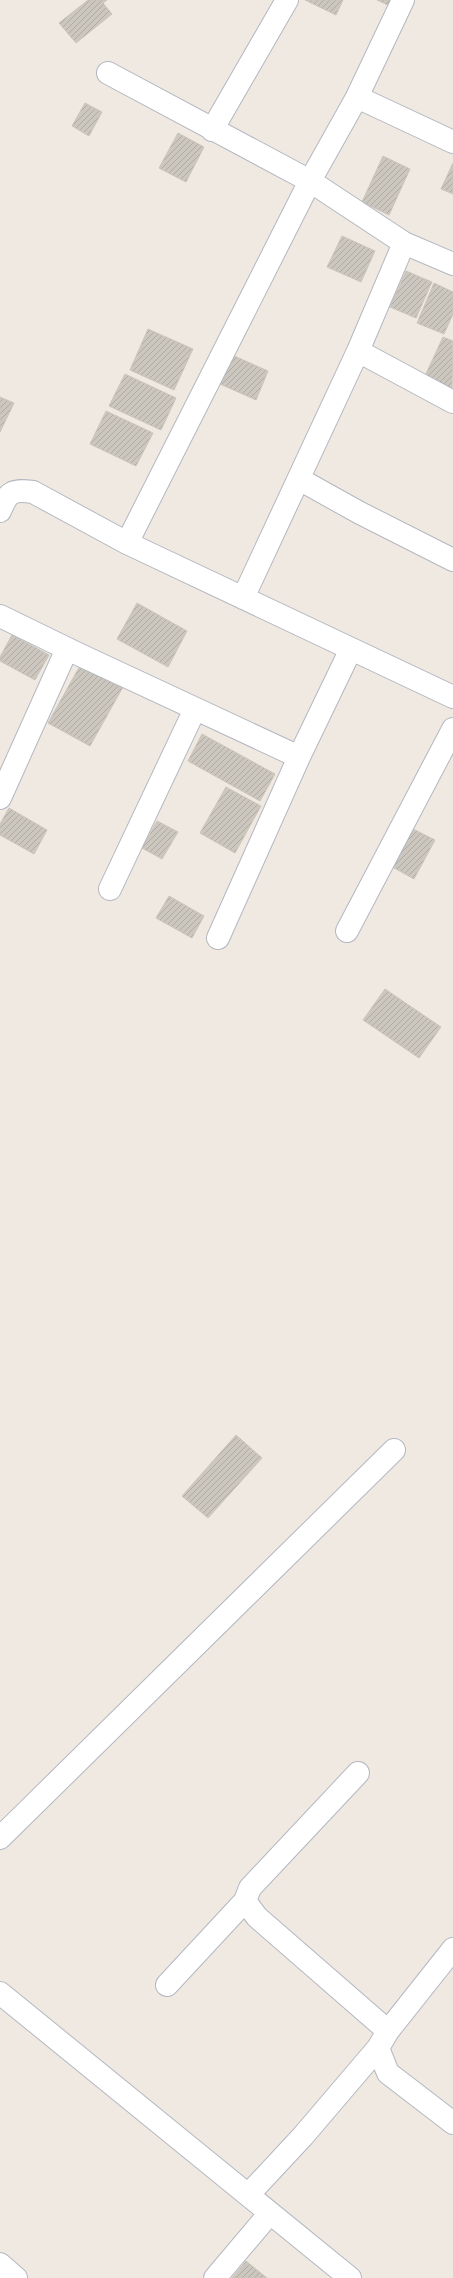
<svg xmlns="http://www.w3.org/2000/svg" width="453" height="2278" viewBox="0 0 453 2278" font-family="'DejaVu Sans',sans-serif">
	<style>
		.building { fill: url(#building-hatch); stroke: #cbc5ba }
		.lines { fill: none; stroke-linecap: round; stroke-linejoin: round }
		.minor-casing { stroke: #b4b7c1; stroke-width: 24 }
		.minor { stroke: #fff; stroke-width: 22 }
	</style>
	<defs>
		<pattern id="building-hatch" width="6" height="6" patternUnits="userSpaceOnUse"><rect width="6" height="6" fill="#cbc7bf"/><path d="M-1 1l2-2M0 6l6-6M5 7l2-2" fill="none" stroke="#afaba4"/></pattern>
	</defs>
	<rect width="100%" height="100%" fill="#efe9e1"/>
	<path class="building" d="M88 0H107L103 3 112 14 76 43 59 23Z
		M305 0H343L336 15Z
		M377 0H396L392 7Z
		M85 103 102 112 89 136 72 126Z
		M178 133 204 147 186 182 159 168Z
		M383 156 410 169 389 215 362 202Z
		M453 163V194L441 189Z
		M342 236 375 251 361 282 327 267Z
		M406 271 432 282 416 318 390 307Z
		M434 283 453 292V314L444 334 417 323Z
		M148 329 193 349 174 390 130 370Z
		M443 337 453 341 452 389 425 376Z
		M232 355 268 371 256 400 220 384Z
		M125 374 176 398 161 430 109 406Z
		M0 397 14 403 0 432Z
		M106 411 153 433 136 466 90 444Z
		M137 603 187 631 168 667 117 639Z
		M12 635 49 655 35 680 0 661V657Z
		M81 664 123 687 90 746 48 723Z
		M202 734 275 774 260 801 188 761Z
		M226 787 261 806 235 853 200 833Z
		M9 808 47 830 34 854 0 835V824Z
		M157 821 178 832 162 859 142 848Z
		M407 826 435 840 414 879 387 864Z
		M169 896 204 916 192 938 156 918Z
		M385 989 441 1027 419 1058 363 1020Z
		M236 1435 262 1458 208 1518 182 1496Z
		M246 2261 267 2278H232Z"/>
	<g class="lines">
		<defs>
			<path id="minor" d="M108 73 310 181 404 243 453 264
				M357 97 453 142
				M212 130 287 0
				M358 351 453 402
				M299 479 360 513 453 560
				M0 511C8 492 12 489 33 492L127 543 453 697
				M127 543 310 181 357 97 403 0
				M243 598 358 351 404 243
				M0 616 78 654 299 757
				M0 798 67 649
				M110 889 195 709
				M347 931 453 729
				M218 938 299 757 351 649
				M0 1838 394 1450
				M245 1901 257 1917 388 2031
				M453 1949 388 2031 378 2048 388 2073 453 2123
				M167 1985 245 1901 250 1888 358 1773
				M0 1993 350 2278
				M248 2195 303 2136 378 2048
				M0 2264 16 2278
				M215 2278 270 2213"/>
		</defs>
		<use href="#minor" class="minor-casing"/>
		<use href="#minor" class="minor"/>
	</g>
</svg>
